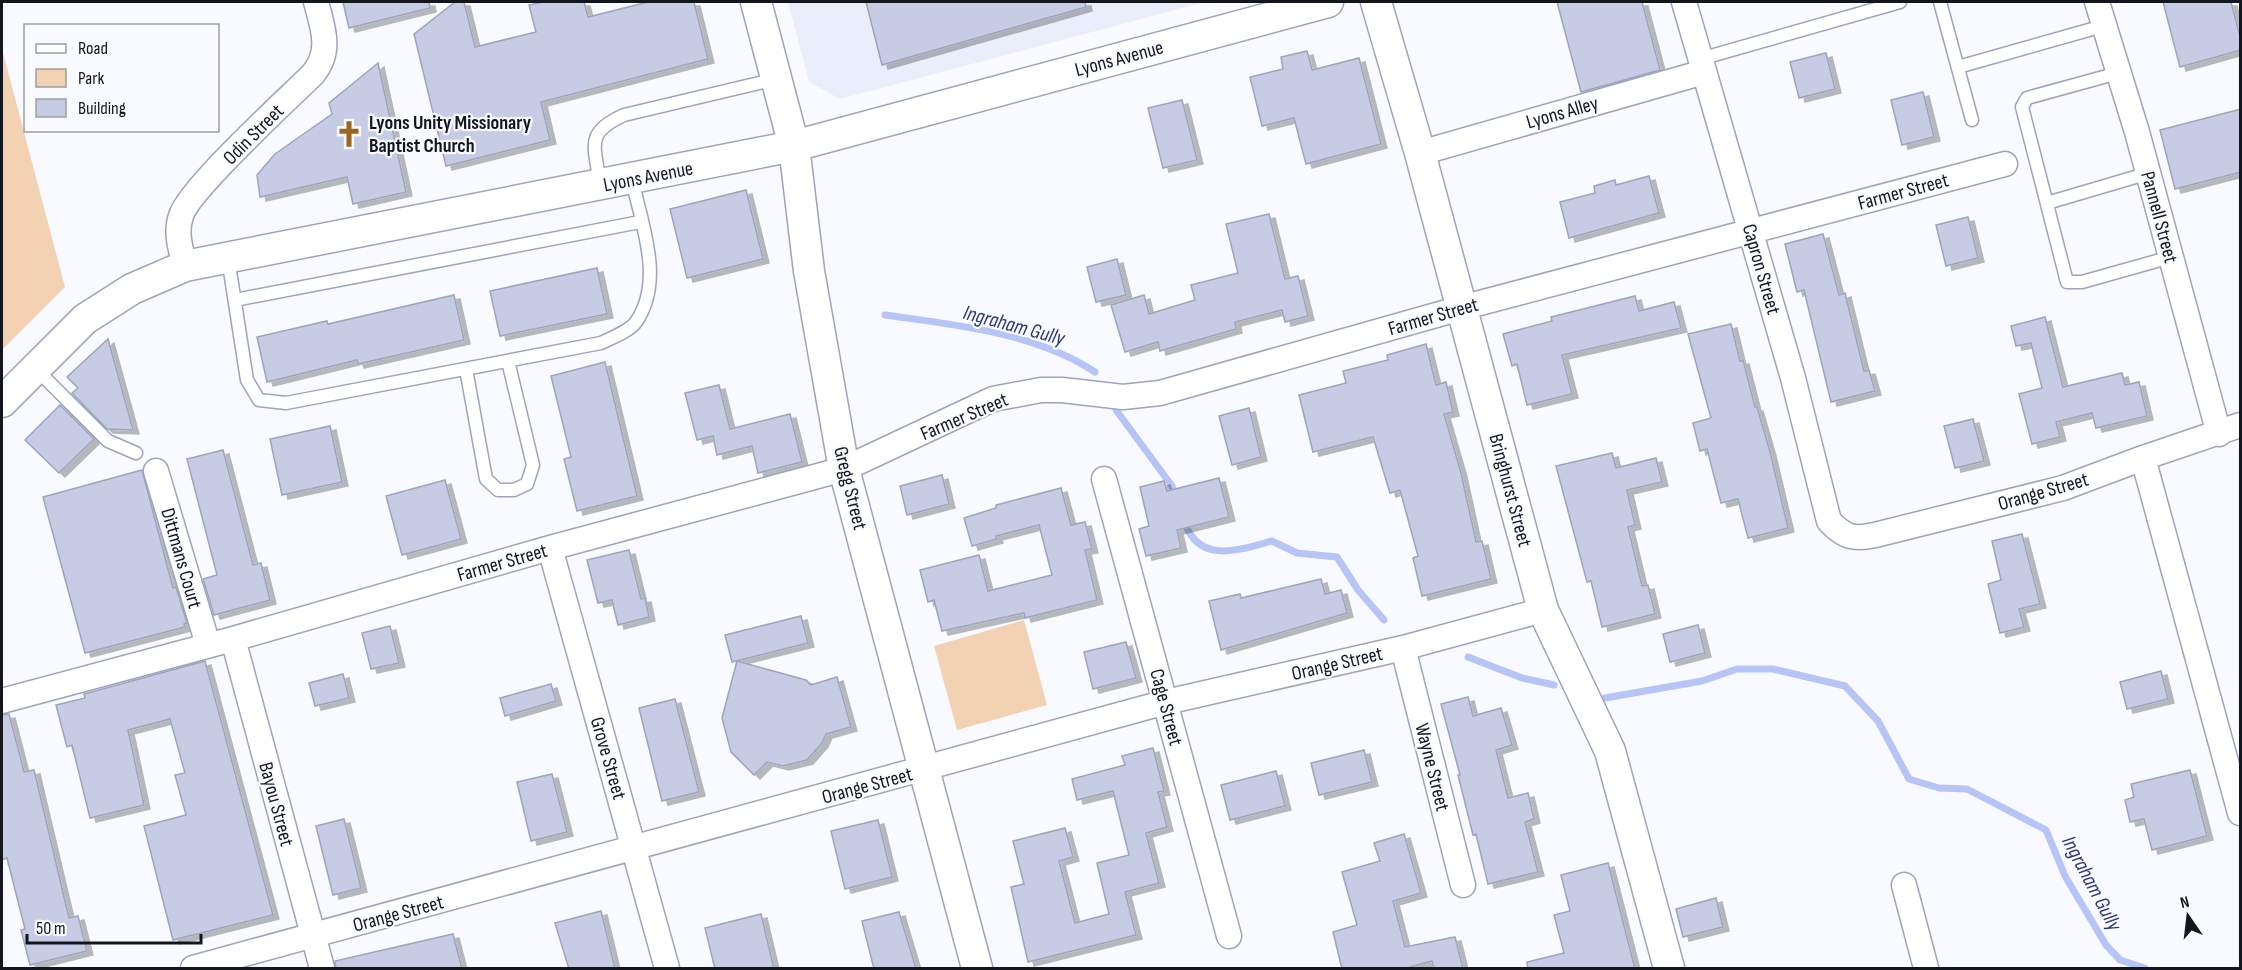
<svg xmlns="http://www.w3.org/2000/svg" width="2242" height="970" viewBox="0 0 2242 970" font-family="'Sofia Sans Condensed',sans-serif">
	<style>
		.built { fill: #eaeefa }
		.green { fill: #f2d2b2 }
		.lines { fill: none; stroke-linecap: round; stroke-linejoin: round }
		.stream { stroke: #b6c4f6; stroke-width: 7 }
		.building { fill: #c5cce4; stroke: #9ea4bb; stroke-width: 1.5; filter: url(#shadow) }
		.service-casing { stroke: #9da4bb; stroke-width: 15 }
		.minor-casing { stroke: #9da4bb; stroke-width: 27 }
		.tertiary-casing { stroke: #9da4bb; stroke-width: 33 }
		.service { stroke: #fff; stroke-width: 12 }
		.minor { stroke: #fff; stroke-width: 24 }
		.tertiary { stroke: #fff; stroke-width: 30 }
		.labels { text-anchor: middle; stroke-width: 4.5; stroke-linejoin: round; paint-order: stroke }
		.street-label { font-size: 20px; fill: #14161e; stroke: #f8faff }
		.poi-label { font-size: 20px; font-weight: bold; fill: #14161e; stroke: #f8faff; text-anchor: start }
		.water-label { font-size: 21px; font-style: italic; fill: #2c3671; stroke: #f8faff }
	</style>
	<defs>
		<filter id="shadow"><feDropShadow dx="6" dy="4" stdDeviation="0" flood-color="#0004"/></filter>
	</defs>
	<rect width="100%" height="100%" fill="#f8faff"/>
	<path class="built" d="M788 2H1205L840 99 809 82Z"/>
	<path class="green" d="M2 49 65 287 2 350Z
		M1024 620 1047 705 957 730 934 646Z"/>
	<g class="lines">
		<path class="stream" d="M885 315C955 325 1034 332 1095 372
			M1116 410 1172 486 1175 497
			M1184 521C1199 565 1238 550 1272 541L1297 553 1337 557 1358 590 1384 620
			M1468 657 1522 678 1554 685
			M1605 698 1702 681 1737 669H1773L1845 686 1878 721 1909 779 1939 788 1967 789 2046 830 2065 876 2106 945 2120 960 2145 968"/>
	</g>
	<path class="building" d="M343 2H429L430 8 349 28Z
		M455 2H464L475 47 536 32 529 5 543 2H584L588 17 648 2H694L708 59 541 102 550 140 446 166 414 34Z
		M866 2H1085L1086 7 882 65Z
		M1557 2H1642L1660 70 1581 92Z
		M2163 2H2231L2241 40V50L2180 67Z
		M1307 51 1312 70 1359 58 1381 144 1306 164 1294 118 1262 126 1250 77 1283 69 1281 57Z
		M1826 53 1835 89 1799 98 1790 62Z
		M378 63 406 192 353 204 347 177 260 197 257 175 275 154 332 114 329 103Z
		M1923 92 1934 137 1902 145 1891 100Z
		M1182 100 1197 160 1163 168 1148 108Z
		M2241 109V172L2175 189 2160 130Z
		M1649 176 1659 213 1569 238 1560 202 1595 193 1594 186 1615 180 1616 185Z
		M746 190 763 259 687 278 670 209Z
		M1269 214 1285 279 1298 276 1308 316 1285 322 1282 310 1235 322 1236 329 1160 351 1158 342 1125 352 1111 305 1144 295 1149 314 1195 300 1191 285 1238 273 1226 224Z
		M1968 217 1978 258 1946 266 1936 225Z
		M1823 234 1839 295 1845 293 1864 371 1869 370 1875 391 1831 402 1804 290 1797 292 1785 244Z
		M1117 259 1126 295 1096 302 1087 267Z
		M597 268 607 314 500 336 490 291Z
		M454 295 464 340 358 364 357 360 267 382 257 337 327 321 328 324Z
		M1635 296 1639 311 1674 302 1681 328 1562 355 1572 394 1527 405 1517 364 1512 366 1503 334 1552 321 1551 317Z
		M2045 317 2063 387 2122 373 2125 385 2139 382 2147 416 2096 428 2092 413 2056 422 2060 437 2032 444 2019 394 2042 388 2031 343 2016 346 2011 326Z
		M1731 324 1740 361 1743 360 1755 407H1757L1770 452 1788 528 1748 538 1738 499 1721 503 1707 449 1700 451 1693 423 1711 418 1688 334Z
		M108 339 133 430 107 429 72 393 78 388 67 377Z
		M1426 344 1436 385 1446 382 1453 412 1444 414 1461 473 1476 542 1482 541 1491 579 1422 596 1413 558 1418 556 1400 490 1390 493 1373 437 1313 452 1299 395 1346 383 1343 371 1388 360 1387 355Z
		M605 362 637 496 577 511 564 459 571 457 551 376Z
		M719 385 730 429 790 414 802 462 758 473 752 446 717 455 713 436 697 440 685 393Z
		M60 405 94 439 59 473 25 440Z
		M1249 408 1261 457 1232 465 1219 416Z
		M1973 419 1984 461 1955 468 1944 426Z
		M330 426 342 482 282 495 270 439Z
		M223 450 253 565 261 563 270 600 214 615 203 579 217 575 187 459Z
		M1612 453 1616 468 1656 458 1662 482 1627 490 1635 525 1628 527 1642 586 1648 585 1655 614 1602 627 1591 581 1587 582 1556 466Z
		M142 470 173 588 176 587 187 623 184 624 185 627 85 653 43 497Z
		M942 475 949 504 907 515 900 486Z
		M1219 478 1229 517 1177 530 1181 548 1146 556 1139 529 1149 526 1140 487 1164 481 1167 491Z
		M445 480 461 539 402 555 386 496Z
		M1061 488 1071 525 1085 522 1092 549 1085 550 1097 600 1025 618 1024 613 942 631 934 600 928 602 920 570 979 555 988 591 1052 575 1039 525 996 536 997 539 972 546 964 518 996 508V505Z
		M2022 534 2040 604 2019 609 2024 627 2000 633 1988 584 2001 580 1992 541Z
		M629 550 641 599 645 598 649 617 618 625 612 600 598 603 587 560Z
		M1321 579 1325 594 1341 590 1347 613 1221 650 1209 601 1240 594 1241 598Z
		M801 616 808 643 732 662 725 635Z
		M1698 625 1705 653 1670 662 1663 634Z
		M390 626 399 663 371 669 362 633Z
		M1126 642 1136 678 1093 689 1084 652Z
		M205 661 273 915 173 940 144 826 186 815 175 775 185 773 170 719 128 730 144 805 90 818 72 745 67 747 56 705 85 698 84 694Z
		M737 661 806 680 811 685 837 677 851 727 826 734 822 743 807 760 783 766 767 762 754 775 731 752 722 718Z
		M2161 671 2168 699 2127 709 2120 682Z
		M343 674 349 698 315 706 309 683Z
		M551 684 556 701 505 716 500 698Z
		M1468 697 1473 716 1501 708 1512 745 1496 750 1508 798 1528 793 1534 819 1525 822 1538 872 1488 884 1476 834 1473 835 1458 775H1460L1441 704Z
		M675 699 699 792 662 801 639 708Z
		M9 714 24 772 34 770 69 918 78 916 87 951 30 965 21 930 25 929 7 858 2 860V715Z
		M1153 748 1164 791 1158 792 1167 827 1146 833 1159 883 1125 892 1136 935 1028 962 1011 887 1024 884 1013 841 1065 828 1073 857 1059 861 1075 923 1109 914 1097 863 1129 855 1113 791 1077 800 1072 779 1125 765 1122 756Z
		M1364 750 1372 782 1319 795 1311 763Z
		M2190 770 2207 836 2152 850 2144 819 2130 822 2125 800 2134 797 2131 784Z
		M1276 771 1285 806 1230 820 1221 785Z
		M552 774 567 832 531 841 517 782Z
		M344 819 361 888 333 895 316 826Z
		M878 820 892 877 845 889 831 831Z
		M1404 834 1421 893 1393 901 1405 947 1455 937 1463 969H1434L1432 961 1403 969H1342L1333 932 1357 925 1342 872 1380 861 1374 843Z
		M1608 863 1635 969H1528L1527 962 1564 953 1554 915 1570 911 1561 875Z
		M1716 898 1723 927 1683 937 1676 909Z
		M601 911 615 969H569L555 923Z
		M899 912 916 969H874L862 921Z
		M761 914 774 969H715L705 928Z
		M453 934 462 969H336L335 961Z"/>
	<g class="lines">
		<defs>
			<path id="service" d="M1940 2 1972 120
				M1700 59 1900 2
				M1958 67 2103 26
				M2118 73 2027 98 2022 107 2067 282H2082L2171 257
				M600 184C595 146 584 133 624 115L776 79
				M2047 203 2149 173
				M228 258 247 380 259 400 286 403 601 343C611 338 630 331 636 322 665 280 641 223 632 179
				M235 300 640 222
				M36 369 108 441 136 453
				M466 369 486 479 498 490H514L527 484 533 465 508 361"/>
			<path id="minor" d="M1684 2 1793 378 1829 521C1844 537 1854 540 1875 535L2063 488 2143 458 2240 425
				M2097 2 2137 132 2219 434
				M1420 153 1704 72
				M185 266C181 250 175 233 181 216 188 190 288 99 313 74 332 51 323 28 316 2
				M2143 458 2240 813
				M156 471 208 645
				M1104 479 1229 936
				M550 548 667 968
				M233 639 322 968
				M1403 648 1463 885
				M2 701 233 639 550 548 844 469 993 399 1041 390H1062L1123 397 1160 393 1461 308 2005 164
				M1904 885 1926 968
				M193 968 1166 702 1403 648 1543 610"/>
			<path id="tertiary" d="M756 2 794 146 809 271 844 469 977 968
				M1376 2 1420 153 1543 610 1610 751 1669 968
				M2 402 85 319 132 289 185 266 794 146 1328 2"/>
		</defs>
		<use href="#service" class="service-casing"/>
		<use href="#minor" class="minor-casing"/>
		<use href="#tertiary" class="tertiary-casing"/>
		<use href="#service" class="service"/>
		<use href="#minor" class="minor"/>
		<use href="#tertiary" class="tertiary"/>
	</g>
	<defs>
		<symbol id="church-bare" viewBox="-9 -9 18 18"><path d="M-1.2-6h2.4v3.5h3.3v2.4h-3.3V6h-2.4V-.1h-3.3v-2.4h3.3Z" fill="#9c6520" stroke="#f8faff" stroke-width="2.5" paint-order="stroke"/></symbol>
	</defs>
	<g fill-rule="evenodd">
		<use href="#church-bare" x="330" y="115" width="38" height="38"/>
	</g>
	<g class="labels">
		<g class="street-label">
			<text transform="translate(1119 58) rotate(-15)" y="7">Lyons Avenue</text>
			<text transform="translate(1562 112) rotate(-16)" y="7">Lyons Alley</text>
			<text transform="translate(253 134) rotate(-45)" y="7">Odin Street</text>
			<text transform="translate(648 176) rotate(-11)" y="7">Lyons Avenue</text>
			<text transform="translate(1903 191) rotate(-15)" y="7">Farmer Street</text>
			<text transform="translate(2160 217) rotate(75)" y="7">Pannell Street</text>
			<text transform="translate(1762 269) rotate(74)" y="7">Capron Street</text>
			<text transform="translate(1433 316) rotate(-16)" y="7">Farmer Street</text>
			<text transform="translate(964 416) rotate(-23)" y="7">Farmer Street</text>
			<text transform="translate(851 488) rotate(76)" y="7">Gregg Street</text>
			<text transform="translate(1511 490) rotate(75)" y="7">Bringhurst Street</text>
			<text transform="translate(2043 491) rotate(-16)" y="7">Orange Street</text>
			<text transform="translate(182 558) rotate(74)" y="7">Dittmans Court</text>
			<text transform="translate(502 562) rotate(-16)" y="7">Farmer Street</text>
			<text transform="translate(1337 663) rotate(-13)" y="7">Orange Street</text>
			<text transform="translate(1167 707) rotate(75)" y="7">Cage Street</text>
			<text transform="translate(609 758) rotate(74)" y="7">Grove Street</text>
			<text transform="translate(1433 767) rotate(76)" y="7">Wayne Street</text>
			<text transform="translate(867 785) rotate(-15)" y="7">Orange Street</text>
			<text transform="translate(277 804) rotate(75)" y="7">Bayou Street</text>
			<text transform="translate(398 913) rotate(-15)" y="7">Orange Street</text>
		</g>
		<g class="poi-label">
			<text x="369" y="129">Lyons Unity Missionary<tspan x="369" dy="23">Baptist Church</tspan></text>
		</g>
		<g class="water-label">
			<text transform="translate(1014 325) rotate(15)" y="7">Ingraham Gully</text>
			<text transform="translate(2092 883) rotate(62)" y="7">Ingraham Gully</text>
		</g>
	</g>
	<rect width="2242" height="970" fill="none" stroke="#14161e" stroke-width="6"/>
	<rect x="24" y="24" width="195" height="108" fill="#f8faff" stroke="#9d9fa5" stroke-width="1.5"/>
	<rect x="36" y="44" width="30" height="9" fill="#ffffff" stroke="#9d9fa5" stroke-width="1.5"/>
	<text x="78" y="54" font-size="18" fill="#14161e">Road</text>
	<rect x="36" y="69" width="30" height="18" fill="#f2d2b2" stroke="#9d9fa5" stroke-width="1.5"/>
	<text x="78" y="84" font-size="18" fill="#14161e">Park</text>
	<rect x="36" y="99" width="30" height="18" fill="#c5cce4" stroke="#9d9fa5" stroke-width="1.5"/>
	<text x="78" y="114" font-size="18" fill="#14161e">Building</text>
	<g transform="translate(2188 916) rotate(346)" stroke="#f8faff" stroke-width="4.5" paint-order="stroke">
	<path d="M0-4.5L10 22L0 15L-10 22Z" fill="#14161e"/>
	<text y="-9" font-size="16" font-weight="bold" text-anchor="middle" fill="#14161e">N</text>
	</g>
	<path d="M27 934v9h174v-9" fill="none" stroke="#14161e" stroke-width="3"/>
	<text x="36" y="934" font-size="18" fill="#14161e" stroke="#f8faff" stroke-width="4.5" paint-order="stroke">50 m</text>
</svg>
